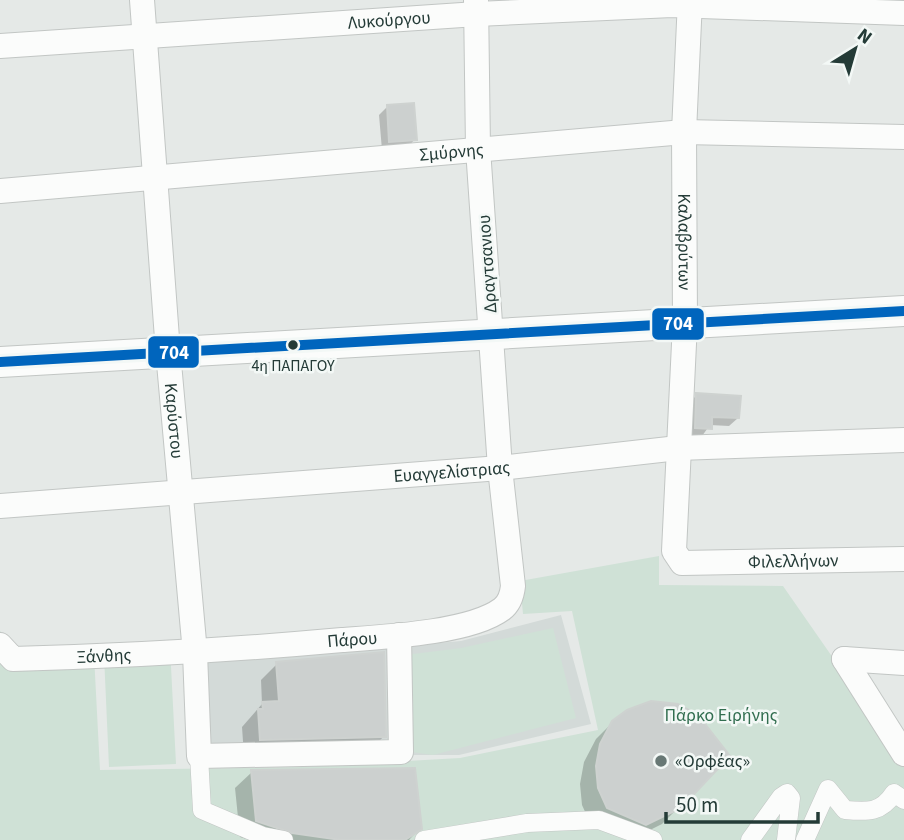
<svg xmlns="http://www.w3.org/2000/svg" width="904" height="840" viewBox="0 0 904 840" font-family="'Source Sans 3',sans-serif">
	<style>
		.built { fill: #d3dad8 }
		.green { fill: #cfe1d6 }
		.shadow { fill: #0003 }
		.building { fill: #ccd0cf; stroke: #ced2d0; stroke-width: 2 }
		.lines { fill: none; stroke-linecap: round; stroke-linejoin: round }
		.pedestrian-casing { stroke: #c2c6c4; stroke-width: 19 }
		.minor-casing { stroke: #c2c6c4; stroke-width: 26 }
		.tertiary-casing { stroke: #c2c6c4; stroke-width: 32 }
		.pedestrian { stroke: #fbfcfb; stroke-width: 18 }
		.minor { stroke: #fbfcfb; stroke-width: 24 }
		.tertiary { stroke: #fbfcfb; stroke-width: 30 }
		.bus-1-casing { stroke: #f3f8f6; stroke-width: 16 }
		.bus-1 { stroke: #0065bd; stroke-width: 10 }
		.bus-dot { fill: #243b37; stroke: #f3f8f6; stroke-width: 2.5 }
		.poi-dot { fill: #687875; stroke: #f3f8f6; stroke-width: 2.5 }
		.labels { text-anchor: middle; stroke-width: 5; stroke-linejoin: round; paint-order: stroke }
		.bus-label { font-size: 16px; fill: #243b37; stroke: #f3f8f6 }
		.street-label { font-size: 18px; fill: #243b37; stroke: #f3f8f6 }
		.park-label { font-size: 18px; fill: #326e50; stroke: #f3f8f6 }
		.poi-label { font-size: 18px; fill: #243b37; stroke: #f3f8f6; text-anchor: start }
		.line-badge { stroke: #f3f8f6; stroke-width: 2.5 }
		.badge-label { font-size: 19px; text-anchor: middle; font-weight: bold; fill: #fff }
	</style>
	<rect width="100%" height="100%" fill="#e5e9e7"/>
	<path class="built" d="M561 615 591 724 459 755H208L203 656 394 647 461 641Z"/>
	<path class="green" d="M659 556V585L783 586 904 760V840H0V631L27 657 94 655 100 770 301 767 460 758 598 730 572 611 523 614 520 581Z
		M553 628 576 718 433 755 412 752 405 655 461 648Z
		M170 647 176 764 109 767 104 655Z"/>
	<path class="shadow" d="M387 107 415 139 407 148 382 150 379 115Z
		M697 395 738 418 729 426 710 425 702 436H687L689 403Z
		M277 664 384 736 368 753 244 756 242 727 262 704 261 680Z
		M613 722 680 806 662 824 630 840 591 825 582 805 580 784 584 762 596 739Z
		M252 772 420 828 409 840H250L240 837 235 788Z"/>
	<path class="building" d="M414 103 417 140 389 142 387 105Z
		M696 393 741 396 739 418 712 417V429L695 428Z
		M384 652 386 737 260 740 258 709H263L262 702 279 701 276 662Z
		M651 701 678 704 698 715 730 756 681 808 646 825 607 808 598 788 596 766 600 744 612 721 627 710Z
		M415 768 422 829 405 840H341L292 833 256 821 251 770Z"/>
	<g class="lines">
		<defs>
			<path id="pedestrian" d="M199 756 202 810 263 836 284 840
				M424 840 527 823 599 820 653 840
				M750 840 781 797 787 793 791 798 786 840
				M805 840 828 789 845 810C868 812 881 813 894 793L904 800"/>
			<g id="minor">
				<path id="s1" d="M142 0 168 352 195 653 199 756 401 752 399 635"/>
				<path id="s2" d="M690 0 684 132 685 323 674 551 682 563 904 559"/>
				<path id="s3" d="M0 46 477 14 672 5 904 13"/>
				<path id="s4" d="M0 191 684 132 904 137"/>
				<path id="s5" d="M0 506 500 468 678 448 904 440"/>
				<path id="s6" d="M0 645 13 659C123 656 232 650 342 640 383 637 470 633 502 609 510 603 512 595 513 586L500 468 478 149 476 0"/>
				<path d="M844 659 904 754"/>
				<path d="M844 659 904 663"/>
			</g>
			<path id="tertiary" d="M0 362 904 311"/>
		</defs>
		<use href="#pedestrian" class="pedestrian-casing"/>
		<use href="#minor" class="minor-casing"/>
		<use href="#tertiary" class="tertiary-casing"/>
		<use href="#pedestrian" class="pedestrian"/>
		<use href="#minor" class="minor"/>
		<use href="#tertiary" class="tertiary"/>
		<defs>
			<path id="bus-1" d="M0 362 904 311"/>
		</defs>
		<use href="#bus-1" class="bus-1-casing"/>
		<use href="#bus-1" class="bus-1"/>
	</g>
	<circle class="bus-dot" cx="293" cy="345" r="6"/>
	<circle class="poi-dot" cx="661" cy="761" r="7"/>
	<g class="labels">
		<g class="bus-label">
			<text x="293" y="371">4η ΠΑΠΑΓΟΥ</text>
		</g>
		<g class="street-label">
			<text dy="6" stroke="none"><textPath href="#s3" startOffset="390">Λυκούργου</textPath></text>
			<text dy="6" stroke="none"><textPath href="#s4" startOffset="453">Σμύρνης</textPath></text>
			<text dy="6" stroke="none"><textPath href="#s2" startOffset="242">Καλαβρύτων</textPath></text>
			<text transform="translate(487 264) rotate(-94)" y="6">Δραγτσανιου</text>
			<text dy="6" stroke="none"><textPath href="#s1" startOffset="422">Καρύστου</textPath></text>
			<text dy="6" stroke="none"><textPath href="#s5" startOffset="453">Ευαγγελίστριας</textPath></text>
			<text dy="6" stroke="none"><textPath href="#s2" startOffset="677">Φιλελλήνων</textPath></text>
			<text dy="6" stroke="none"><textPath href="#s6" startOffset="359">Πάρου</textPath></text>
			<text dy="6" stroke="none"><textPath href="#s6" startOffset="110">Ξάνθης</textPath></text>
		</g>
		<g class="park-label">
			<text x="721" y="721">Πάρκο Ειρήνης</text>
		</g>
		<g class="poi-label">
			<text x="675" y="767">«Ορφέας»</text>
		</g>
	</g>
	<g class="line-badge">
		<rect x="651" y="307" width="54" height="34" rx="7" fill="#0065bd"/>
		<rect x="147" y="335" width="53" height="34" rx="7" fill="#0065bd"/>
	</g>
	<g class="badge-label">
		<text x="678" y="330">704</text>
		<text x="174" y="359">704</text>
	</g>
	<g transform="translate(855 49) rotate(37)" stroke="#f3f8f6" stroke-width="5" paint-order="stroke">
	<path d="M0-5L12 26L0 18L-12 26Z" fill="#243b37"/>
	<text y="-10" font-size="19" font-weight="bold" text-anchor="middle" fill="#243b37">N</text>
	</g>
	<path d="M666 812v10h152v-10" fill="none" stroke="#243b37" stroke-width="3.5"/>
	<text x="676" y="812" font-size="21" fill="#243b37" stroke="#f3f8f6" stroke-width="5" paint-order="stroke">50 m</text>
</svg>
